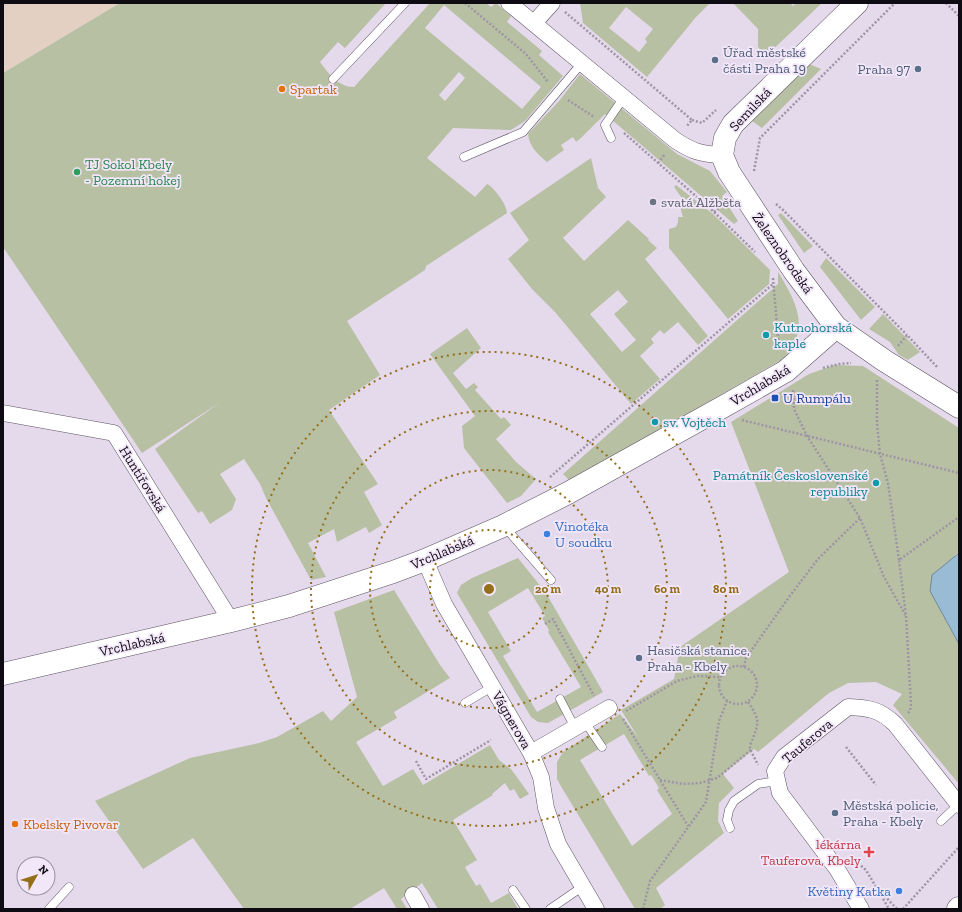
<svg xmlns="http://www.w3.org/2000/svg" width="962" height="912" viewBox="0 0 962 912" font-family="'Zilla Slab',serif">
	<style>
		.industrial { fill: #e4d0c2 }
		.green { fill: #b8c0a4; fill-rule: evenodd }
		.water { fill: #99bcd4; stroke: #70879a }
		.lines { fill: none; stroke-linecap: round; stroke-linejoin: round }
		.lane-casing { stroke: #5d5363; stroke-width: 9 }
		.street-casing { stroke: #5d5363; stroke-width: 17 }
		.secondary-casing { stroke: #5d5363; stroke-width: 23 }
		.path { stroke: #9e95a4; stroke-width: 2.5; stroke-dasharray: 2 2; stroke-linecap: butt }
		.lane { stroke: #fff; stroke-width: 8 }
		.street { stroke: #fff; stroke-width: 16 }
		.secondary { stroke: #fff; stroke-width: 22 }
		.ring { fill: none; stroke: #946e18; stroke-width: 2; stroke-dasharray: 2 4 }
		.service-dot { fill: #5c6f8a; stroke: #f2e6f9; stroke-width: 1.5 }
		.food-dot { fill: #e8710a; stroke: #f2e6f9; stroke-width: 1.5 }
		.leisure-dot { fill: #2e9e5b; stroke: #f2e6f9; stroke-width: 1.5 }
		.worship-dot { fill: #6b7280; stroke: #f2e6f9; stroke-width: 1.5 }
		.culture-dot { fill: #0f9aa8; stroke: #f2e6f9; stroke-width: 1.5 }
		.transit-dot { fill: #1a4fb4; stroke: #f2e6f9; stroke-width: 1.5 }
		.shop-dot { fill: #3f7fe0; stroke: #f2e6f9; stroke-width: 1.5 }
		.health-dot { fill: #e0444e; stroke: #f2e6f9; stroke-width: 1.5 }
		.labels { text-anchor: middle; stroke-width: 3.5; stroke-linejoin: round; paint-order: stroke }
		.service-label { font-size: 14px; fill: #4e5e75; stroke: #f2e6f9; text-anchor: start }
		.food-label { font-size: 14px; fill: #c56008; stroke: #f2e6f9; text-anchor: start }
		.street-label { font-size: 14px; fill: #0f0b12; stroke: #f2e6f9 }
		.leisure-label { font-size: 14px; fill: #27864d; stroke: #f2e6f9; text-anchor: start }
		.worship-label { font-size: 14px; fill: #5b616d; stroke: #f2e6f9; text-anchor: start }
		.culture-label { font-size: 14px; fill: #0d838f; stroke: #f2e6f9; text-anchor: start }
		.transit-label { font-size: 14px; fill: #164399; stroke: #f2e6f9; text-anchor: start }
		.shop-label { font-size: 14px; fill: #366cbe; stroke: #f2e6f9; text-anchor: start }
		.health-label { font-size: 14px; fill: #be3a42; stroke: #f2e6f9; text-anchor: end }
		.centre { fill: #946e18; stroke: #f2e6f9; stroke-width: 2 }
		.ring-label { font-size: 12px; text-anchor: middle; font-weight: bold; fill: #946e18; stroke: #f2e6f9; stroke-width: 3.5; stroke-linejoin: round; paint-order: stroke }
	</style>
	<rect width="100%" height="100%" fill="#e5d9ec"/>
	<path class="industrial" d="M3 3H120L3 73Z"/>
	<path class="green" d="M120 3H217L218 4 220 3H386L345 48 338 42 320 62C329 74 338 87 354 87L430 3H486L491 7 496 3 511 16 507 22 542 51 539 55 563 76 525 121 511 130 453 128 427 158 475 197 487 184C494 187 507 205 507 213L426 266 425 270 347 321 380 375 329 410 378 484 364 492 382 525 369 533 366 527 337 542 334 529 308 543 326 577 311 580 266 498 260 484 244 459 220 474 236 499 232 510 210 524 202 511 198 513 155 449 219 403 142 453 3 247V73ZM444 5 541 87 522 109 425 28ZM459 72 465 78 445 101 439 95Z
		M580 3H710L696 17 647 77 583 23ZM626 7 653 29 645 39 647 42 639 52 609 28Z
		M733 3H790L793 6 796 3H822L766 56 758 47V29Z
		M809 64 821 69 762 128 752 121Z
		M580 74 677 154 710 171 727 192 722 196 738 221 734 224 605 114 581 138 576 142 573 137 561 145 564 150 547 162C538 155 529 146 528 134L559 101Z
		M591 158 598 188 606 197 563 238 584 261 628 220 649 239 648 240 657 248 645 259 708 336 698 345 678 322 664 334 660 330 651 339 654 343 640 356 660 379 631 404 555 312 532 289 508 259 529 240 510 213ZM618 290 628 302 614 314 636 340 622 352 590 314Z
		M676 185 713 214 770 270 769 284 728 319 669 248V229L676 227 678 222V217H683L679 203 684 201 674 187Z
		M781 213 813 246 804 253 778 215Z
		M826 258 875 307 861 320 820 267Z
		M778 272C797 303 811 329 783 359L570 481 563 474 778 284Z
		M883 314 920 352 908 360 899 355 890 342 869 329Z
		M467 328 481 348 453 373 466 389 474 383 478 387 475 390 501 419 504 417 511 425 496 439 516 462 536 479 521 496 507 503 464 448 462 426 475 416 430 354Z
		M835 365 863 366 959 428V553L956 554 930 591 959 644V784L893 705 902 694 876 682 848 683 829 693 758 752 754 749 723 774 734 788 719 803 718 821 724 833 656 888 665 905 660 909H635L562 788 557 779V762L563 752 620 714 638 737 621 710 674 679 680 647 789 572 731 422 809 374ZM624 734 649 776 651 775 659 788 657 790 672 814 632 846 580 760Z
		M518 558 546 593 603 692 548 723 538 722 531 717 457 593 461 585 472 578ZM528 588 545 616 542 618 549 630 548 632 581 687 537 712 503 656 511 651 488 612Z
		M394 590 440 665 450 678 394 712 397 718 356 742 383 786 413 769 423 785 490 745 499 760 511 769 529 794 520 799 514 789 510 791 505 783 492 794 493 795 453 820 477 860 465 867 476 886 480 884 491 903 509 893 518 909H438L422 883 401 899 407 909H397L384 888 350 909H244L193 838 143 869 95 801 190 758 259 743 277 737 323 711 331 721 357 697 334 612Z"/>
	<path class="water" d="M959 553V644L930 591 932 575Z"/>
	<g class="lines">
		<defs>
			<path id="lane" d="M333 79 405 3
				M611 138 605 125 624 97
				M464 157 523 132 582 63
				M504 526 551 580
				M560 699 575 728
				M465 703 492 687
				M585 722 602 747
				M941 821 958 805
				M730 828 727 820 729 810 734 801 758 784 777 781
				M513 890 526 909
				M49 909 69 887
				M550 909 582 887"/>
			<path id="street" d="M509 3 675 140C693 152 701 154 722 155
				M534 23 552 3
				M3 413 114 433 231 621
				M425 560 444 604 531 753 541 777 546 808 558 844 596 909
				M531 753 609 708
				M413 895 421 909
				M861 909 837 869 780 793 775 771 784 757 848 707C869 708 879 709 895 724L959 805"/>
			<path id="secondary" d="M857 3 733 124 725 138 722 155 729 172 794 271 836 327 885 361 959 407
				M3 674 231 621 289 606 393 572 425 560 503 526 568 493 728 404 786 371 836 327
				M958 909 959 908"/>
		</defs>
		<use href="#lane" class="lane-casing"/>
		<use href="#street" class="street-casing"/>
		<use href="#secondary" class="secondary-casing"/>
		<path class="path" d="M465 3 526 54 548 82
			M946 3 959 16
			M565 12 692 120 686 127
			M568 100 594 117
			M692 120 702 123 716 110
			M624 133 714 212 755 252
			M658 163 665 154
			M754 171 760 138 895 3
			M776 204 783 210 907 335
			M714 212 724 203
			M773 278 779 349
			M898 346 907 335 938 368
			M823 368 839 364 851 363
			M877 380V423L880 454 888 483 899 560
			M793 390 794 409 807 436 860 518 884 577 906 616
			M742 420 959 473
			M550 477 773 284
			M545 624 553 619 594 696
			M719 685a19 19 0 1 1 38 0a19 19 0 1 1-38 0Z
			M744 667 746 658 789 597 818 559 860 518
			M748 702C761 721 759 724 750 745V749L758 765
			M626 711 677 681 697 676 720 677
			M908 713 910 711 911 704 906 616 899 560 959 517
			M623 719 688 826
			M846 747 876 785
			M416 761 426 779 491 740
			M660 780 683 784 700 783 717 778 751 750
			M852 858 866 870 889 909
			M879 890 897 909
			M643 909 650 881 706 802 719 721 727 701
			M903 909 959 847"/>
		<use href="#lane" class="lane"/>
		<use href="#street" class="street"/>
		<use href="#secondary" class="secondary"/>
	</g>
	<g class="ring">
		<circle cx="489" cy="589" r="59"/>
		<circle cx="489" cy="589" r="119"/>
		<circle cx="489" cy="589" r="178"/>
		<circle cx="489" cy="589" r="237"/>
	</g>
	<g class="service-dot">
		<circle cx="715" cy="60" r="4"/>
		<circle cx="918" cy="69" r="4"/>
		<circle cx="639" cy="658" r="4"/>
		<circle cx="835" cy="813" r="4"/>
	</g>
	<g class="food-dot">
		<circle cx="282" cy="89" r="4"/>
		<circle cx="15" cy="824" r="4"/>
	</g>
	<circle class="leisure-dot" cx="77" cy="172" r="4"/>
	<circle class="worship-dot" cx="653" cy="202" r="4"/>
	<g class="culture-dot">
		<circle cx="766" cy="335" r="4"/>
		<circle cx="655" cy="422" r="4"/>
		<circle cx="876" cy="483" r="4"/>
	</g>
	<rect class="transit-dot" x="771" y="394" width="8" height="8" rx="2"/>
	<g class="shop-dot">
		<circle cx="547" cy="534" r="4"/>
		<circle cx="899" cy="891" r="4"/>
	</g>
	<path class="health-dot" d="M867 846h4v4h4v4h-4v4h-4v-4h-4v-4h4z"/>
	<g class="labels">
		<g class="service-label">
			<text x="723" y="57">Úřad městské<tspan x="723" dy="16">části Praha 19</tspan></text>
			<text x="910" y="74" text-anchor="end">Praha 97</text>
			<text x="647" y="655">Hasičská stanice,<tspan x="647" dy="16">Praha - Kbely</tspan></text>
			<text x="843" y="810">Městská policie,<tspan x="843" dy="16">Praha - Kbely</tspan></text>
		</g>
		<g class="food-label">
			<text x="290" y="94">Spartak</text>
			<text x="23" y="829">Kbelsky Pivovar</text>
		</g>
		<g class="street-label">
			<text transform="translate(750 109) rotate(-47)" y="5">Semilská</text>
			<text transform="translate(783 253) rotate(55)" y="5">Železnobrodská</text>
			<text transform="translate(760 385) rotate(-31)" y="5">Vrchlabská</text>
			<text transform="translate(143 479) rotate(58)" y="5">Huntířovská</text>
			<text transform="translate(442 552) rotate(-23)" y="5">Vrchlabská</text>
			<text transform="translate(132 644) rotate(-13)" y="5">Vrchlabská</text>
			<text transform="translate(512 720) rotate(60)" y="5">Vágnerova</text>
			<text transform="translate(807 741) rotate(-40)" y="5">Tauferova</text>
		</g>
		<g class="leisure-label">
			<text x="85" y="169">TJ Sokol Kbely<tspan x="85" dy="16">- Pozemní hokej</tspan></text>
		</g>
		<g class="worship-label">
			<text x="661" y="207">svatá Alžběta</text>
		</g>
		<g class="culture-label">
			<text x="774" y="332">Kutnohorská<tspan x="774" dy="16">kaple</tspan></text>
			<text x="663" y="427">sv. Vojtěch</text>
			<text x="868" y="480" text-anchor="end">Památník Československé<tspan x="868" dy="16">republiky</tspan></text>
		</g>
		<g class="transit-label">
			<text x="783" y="403">U Rumpálu</text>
		</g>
		<g class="shop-label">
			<text x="555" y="531">Vinotéka<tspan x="555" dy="16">U soudku</tspan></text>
			<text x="891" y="896" text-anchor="end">Květiny Katka</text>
		</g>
		<g class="health-label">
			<text x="861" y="849">lékárna<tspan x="861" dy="16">Tauferova, Kbely</tspan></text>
		</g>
	</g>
	<circle cx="489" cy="589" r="6" class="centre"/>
	<g class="ring-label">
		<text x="548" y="593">20 m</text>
		<text x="608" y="593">40 m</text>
		<text x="667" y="593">60 m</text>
		<text x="726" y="593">80 m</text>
	</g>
	<rect width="962" height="912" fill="none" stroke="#0f0b12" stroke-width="8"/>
	<g transform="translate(36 876) rotate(51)"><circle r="19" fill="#f2e6f9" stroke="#978e9d"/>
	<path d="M0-3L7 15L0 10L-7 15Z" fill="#946e18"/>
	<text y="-6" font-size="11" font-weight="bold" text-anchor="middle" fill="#0f0b12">N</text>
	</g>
</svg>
